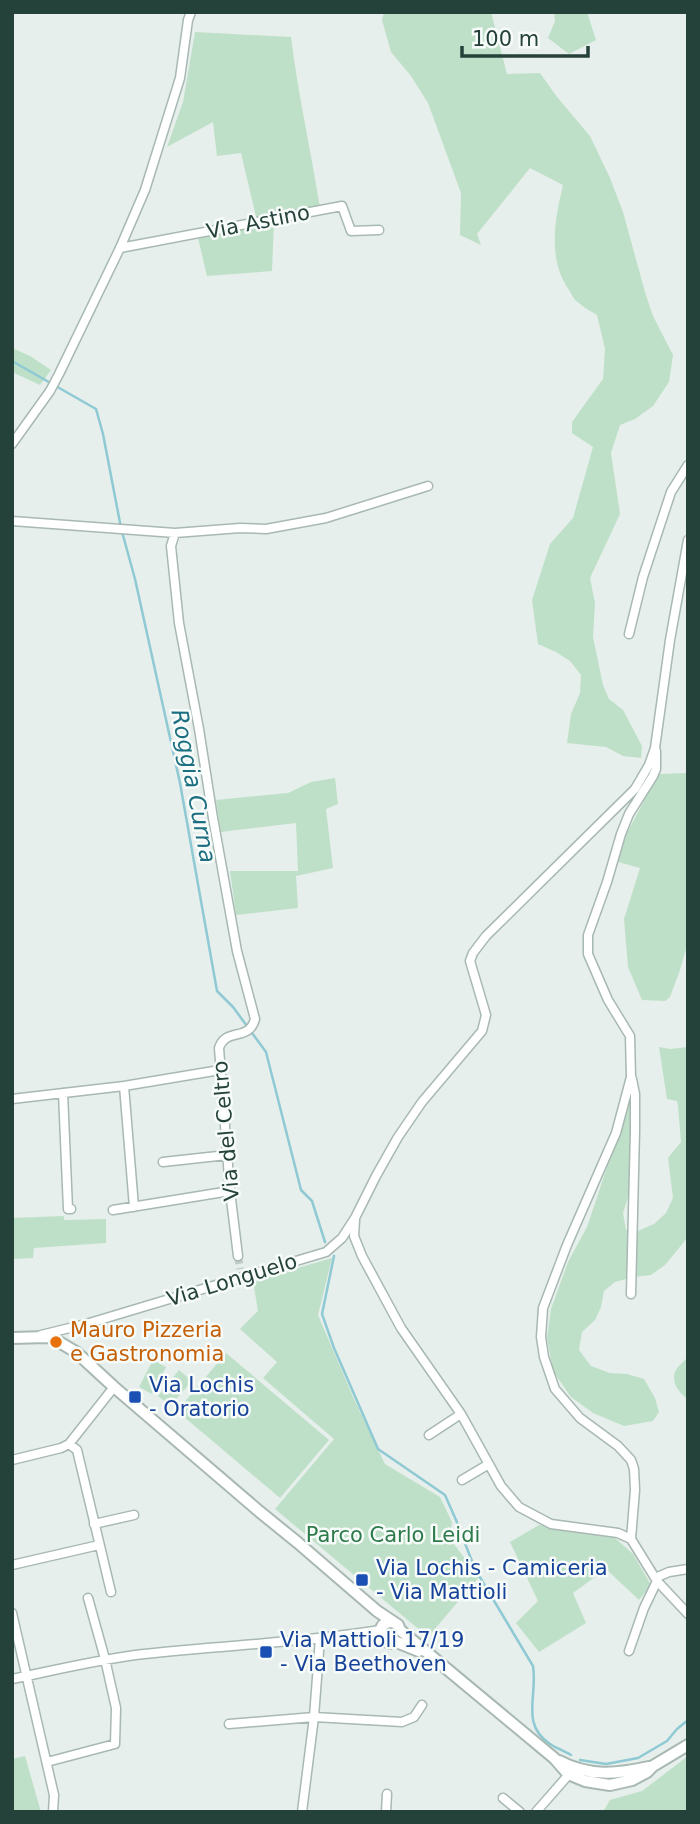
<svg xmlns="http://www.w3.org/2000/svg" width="700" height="1824" viewBox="0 0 700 1824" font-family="'DejaVu Sans',sans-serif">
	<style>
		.green { fill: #bfe0c8 }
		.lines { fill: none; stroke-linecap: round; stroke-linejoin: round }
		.stream { stroke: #8ec9d4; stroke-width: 2.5 }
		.minor-tunnel { stroke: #bfccc8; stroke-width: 8; stroke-dasharray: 8 4; stroke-linecap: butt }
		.minor-casing { stroke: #a8b8b2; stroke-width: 11 }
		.tertiary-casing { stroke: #a8b8b2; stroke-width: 14 }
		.minor { stroke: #fff; stroke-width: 8 }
		.tertiary { stroke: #fff; stroke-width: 10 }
		.food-dot { fill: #e8710a; stroke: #f7fbf9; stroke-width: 2.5 }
		.transit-dot { fill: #1a4fb4; stroke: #f7fbf9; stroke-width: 2.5 }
		.labels { text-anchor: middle; stroke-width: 5; stroke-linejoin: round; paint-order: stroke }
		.street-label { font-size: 21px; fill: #24423a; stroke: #f7fbf9 }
		.food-label { font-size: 21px; fill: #c56008; stroke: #f7fbf9; text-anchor: start }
		.transit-label { font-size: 21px; fill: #164399; stroke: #f7fbf9; text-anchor: start }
		.park-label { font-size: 21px; fill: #2d7a4b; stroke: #f7fbf9 }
		.water-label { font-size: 23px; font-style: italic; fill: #1c6f80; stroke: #f7fbf9 }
	</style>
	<rect width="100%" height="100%" fill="#e6efeb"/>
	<path class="green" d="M384 12H491L507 74 540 73 557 97 590 136 610 178 623 212 645 292 653 316 673 355 669 382 653 406 635 419 620 425 611 453 620 514 590 578 595 603 593 637 603 685 609 699 623 710 642 746 641 758 623 756 606 747 567 743 571 714 580 693 581 675 570 661 556 652 538 644 532 600 550 544 573 518 593 447 572 433V422L603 379 605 349 597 315C591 311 584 308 579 303 574 300 572 295 569 290 547 258 555 220 563 185L530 168 477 234 481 245 460 235 461 193 428 103 411 76 391 52 382 20Z
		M554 12H587L596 40 569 54 548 38 555 21Z
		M195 32 291 37C298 94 311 151 320 208L274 221 272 271 207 276 197 234 257 221 241 153 217 156 213 122 167 147 183 102Z
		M12 348 30 356 51 370 40 385 12 372Z
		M688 773V942L680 970 670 997 665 1001 642 1000 628 967 624 919 640 868 618 862 626 835 658 774Z
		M335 778 338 804 326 809 333 868 296 876 298 908 236 915 230 871H298L296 823 221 832 216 800 288 793 311 782Z
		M659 1047 670 1049 688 1047V1237L665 1265 651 1275 633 1277 615 1282 604 1291 601 1307 595 1320 582 1332 579 1350 591 1366 610 1373 627 1374 644 1379 655 1398 659 1412 653 1421 624 1426 593 1413 571 1397 553 1371 547 1338 551 1309 568 1262 587 1227 630 1099 634 1179 623 1213 626 1230 638 1231 654 1224 666 1213 673 1198 668 1158 681 1142 678 1106 677 1101 667 1099Z
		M64 1216V1220L106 1219V1243L34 1248 33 1258 12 1259V1218Z
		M332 1258 318 1315 354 1399 385 1464 440 1497 452 1522 450 1539 479 1577 428 1637 275 1509 334 1439 263 1378 277 1362 240 1329 258 1311 253 1281Z
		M226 1353 329 1440 280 1498 177 1411Z
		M688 1357V1399C679 1394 671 1382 675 1372 677 1367 684 1361 688 1357Z
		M153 1360 166 1367 152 1394 139 1387Z
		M179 1370 192 1381 170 1406 158 1396Z
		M539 1525 615 1538 633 1554 651 1585 639 1600 606 1569 573 1593 586 1623 539 1652 516 1623 538 1601 510 1542Z
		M25 1756 41 1812H12V1759Z
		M688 1756V1812H603L610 1800 642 1791Z"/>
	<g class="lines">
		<path class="stream" d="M12 361 96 409 103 434 121 528 135 579 180 783 217 991 233 1007 266 1052 301 1190 312 1201 325 1242
			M334 1256 322 1314 334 1348 378 1449 445 1495 456 1520 475 1569 533 1666C538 1696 520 1724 550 1744 556 1748 564 1751 571 1755
			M580 1760 606 1764 638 1758 667 1741 677 1729 688 1720"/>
		<path class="minor-tunnel" d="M238 1256 240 1269"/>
		<defs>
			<path id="minor" d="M120 248 342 206 351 231 379 230
				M12 444 50 391 59 374 120 248 145 190 180 78 188 20 191 12
				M12 521 175 533 240 528 266 529 326 518 428 486
				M175 533 171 546 179 623 199 729 213 818 237 951 255 1019C249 1042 226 1027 219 1048L230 1191 238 1256
				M629 634 643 577 671 492 688 465
				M124 1086 134 1207
				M63 1093 68 1209H71
				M12 1099 124 1086 220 1070
				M163 1162 227 1155
				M113 1210 230 1191
				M355 1220 354 1236 362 1256 401 1328 461 1414 501 1486 519 1507 551 1524 618 1533 631 1539 657 1581 688 1614
				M631 1294 635 1131V1094L632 1079
				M41 1335 86 1324 326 1252 342 1238 355 1218 376 1176 398 1137 422 1102 482 1031 486 1015 470 961 473 953 486 936 635 789 649 765 655 748 670 640 688 540
				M429 1435 461 1414
				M69 1444 77 1450 111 1592
				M12 1460 61 1448 69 1444 114 1387
				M462 1480 489 1464
				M94 1524 134 1515
				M631 1539 635 1490 634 1469 631 1460 618 1446 580 1418 555 1389 544 1357 541 1337 543 1308 567 1245 616 1133 631 1077 630 1036 608 1000 588 954V935L607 882 621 834 629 814 653 776 656 769V751
				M12 1565 99 1545
				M655 1578 669 1572 688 1569
				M12 1613 54 1795 53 1812
				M345 1639 383 1640
				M629 1651 644 1608 657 1581
				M12 1679C56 1670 100 1659 144 1654 223 1645 302 1643 380 1630
				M229 1724 314 1717 402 1722 414 1717 422 1705
				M47 1762 115 1744 116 1708 105 1659 88 1598
				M503 1798 520 1812
				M302 1812 314 1717 320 1638
				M386 1812 387 1794
				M536 1812 571 1772"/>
			<path id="tertiary" d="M12 1338 47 1337 54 1339 76 1352 114 1387 260 1512 297 1542 377 1611 398 1625 400 1630 554 1758 568 1774 585 1781 610 1785 632 1780 647 1772 653 1766 688 1745
				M392 1622C380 1622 379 1630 383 1640L390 1643 394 1641 419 1651
				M559 1761C589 1777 617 1774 649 1767"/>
		</defs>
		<use href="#minor" class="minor-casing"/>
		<use href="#tertiary" class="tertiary-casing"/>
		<use href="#minor" class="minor"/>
		<use href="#tertiary" class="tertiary"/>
	</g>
	<circle class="food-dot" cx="56" cy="1342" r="7"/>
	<g class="transit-dot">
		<rect x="128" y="1390" width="14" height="14" rx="3.5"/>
		<rect x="355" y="1573" width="14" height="14" rx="3.5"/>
		<rect x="259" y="1645" width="14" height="14" rx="3.5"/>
	</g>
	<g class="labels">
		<g class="street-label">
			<text transform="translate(258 222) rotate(-11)" y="7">Via Astino</text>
			<text transform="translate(226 1131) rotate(-95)" y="7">Via del Celtro</text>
			<text transform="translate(232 1280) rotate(-17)" y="7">Via Longuelo</text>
		</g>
		<g class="food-label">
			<text x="70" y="1337">Mauro Pizzeria<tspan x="70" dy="24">e Gastronomia</tspan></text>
		</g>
		<g class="transit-label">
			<text x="149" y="1392">Via Lochis<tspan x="149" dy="24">- Oratorio</tspan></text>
			<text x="376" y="1575">Via Lochis - Camiceria<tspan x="376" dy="24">- Via Mattioli</tspan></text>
			<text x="280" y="1647">Via Mattioli 17/19<tspan x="280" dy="24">- Via Beethoven</tspan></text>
		</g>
		<g class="park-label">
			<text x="393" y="1542">Parco Carlo Leidi</text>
		</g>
		<g class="water-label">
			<text transform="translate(194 786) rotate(79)" y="8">Roggia Curna</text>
		</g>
	</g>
	<rect width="700" height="1824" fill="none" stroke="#24423a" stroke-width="28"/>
	<path d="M462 46v10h126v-10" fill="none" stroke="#24423a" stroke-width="3.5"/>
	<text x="472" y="46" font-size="21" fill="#24423a" stroke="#f7fbf9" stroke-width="5" paint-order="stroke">100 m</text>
</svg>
